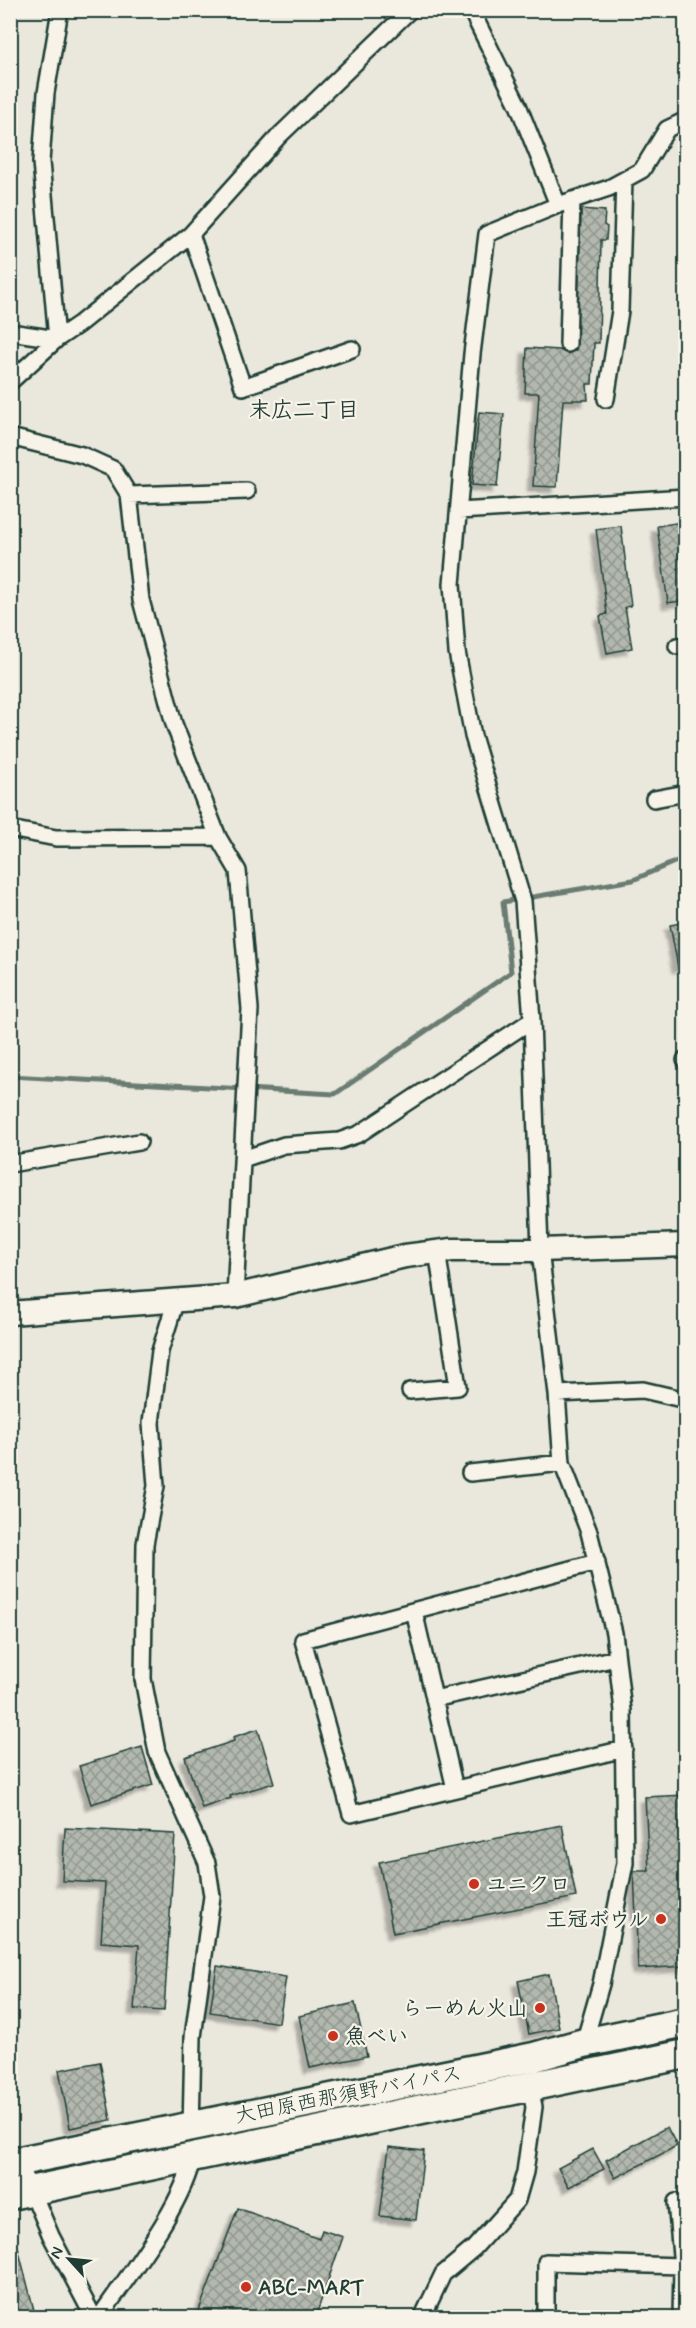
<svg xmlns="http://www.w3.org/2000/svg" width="696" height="2328" viewBox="0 0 696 2328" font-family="Mynerve,'Klee One',sans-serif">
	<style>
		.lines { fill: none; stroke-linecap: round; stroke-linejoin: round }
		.stream { stroke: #6a7c72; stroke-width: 5 }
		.building { fill: url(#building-cross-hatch); stroke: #1f3d34; stroke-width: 1.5; filter: url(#shadow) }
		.street-casing { stroke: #1f3d34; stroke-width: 20 }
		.secondary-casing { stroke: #1f3d34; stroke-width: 27 }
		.highway-casing { stroke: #1f3d34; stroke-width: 33 }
		.street { stroke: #f7f3e8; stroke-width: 15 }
		.secondary { stroke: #f7f3e8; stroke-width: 22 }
		.highway { stroke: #f7f3e8; stroke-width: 28 }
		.poi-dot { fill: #c8321e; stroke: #f7f3e8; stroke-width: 2 }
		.labels { text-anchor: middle; stroke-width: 4.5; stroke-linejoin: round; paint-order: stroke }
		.poi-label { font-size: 21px; font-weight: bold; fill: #1f3d34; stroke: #f7f3e8; text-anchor: start }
		.street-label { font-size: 21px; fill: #1f3d34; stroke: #f7f3e8 }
		.neighbourhood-label { font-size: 22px; font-weight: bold; fill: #1f3d34; stroke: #f7f3e8 }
	</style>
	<defs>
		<pattern id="building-cross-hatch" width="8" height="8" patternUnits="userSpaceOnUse" patternTransform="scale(1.5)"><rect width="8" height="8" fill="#b2b8ae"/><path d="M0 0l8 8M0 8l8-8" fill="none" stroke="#90978e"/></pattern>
		<filter id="shadow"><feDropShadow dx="-5.5" dy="5.5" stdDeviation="1.5" flood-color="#0004"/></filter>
	</defs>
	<rect width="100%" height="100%" fill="#eae8dd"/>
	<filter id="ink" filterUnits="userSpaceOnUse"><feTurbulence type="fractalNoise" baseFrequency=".0167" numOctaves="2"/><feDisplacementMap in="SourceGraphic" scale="12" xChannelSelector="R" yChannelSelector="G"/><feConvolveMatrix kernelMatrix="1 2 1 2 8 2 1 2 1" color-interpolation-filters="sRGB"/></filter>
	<g filter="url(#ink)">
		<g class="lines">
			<path class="stream" d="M10 1076 335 1094 511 972 503 902 633 880 686 857"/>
		</g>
		<path class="building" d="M581 209 605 211 604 225 607 227 606 240H601L599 343H594L592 384H587L588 400H563L557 487 533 486 539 393H525L527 348 560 350 567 354 576 350Z
			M479 412 504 414 497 487 472 485Z
			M681 522 686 552V600L668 603 657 526Z
			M621 526 631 606 625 607 632 648 607 653 600 616 607 614 596 529Z
			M686 922V966L678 967 670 925Z
			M258 1729 274 1783 230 1796 231 1798 202 1808 185 1757 234 1741 233 1737Z
			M142 1747 153 1785 91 1804 79 1766Z
			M686 1795V1966L638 1969 634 1871H649L645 1797Z
			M562 1825 576 1897 393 1933 379 1862Z
			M65 1828 175 1834 164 2011 134 2009 139 1945 101 1942 105 1883 62 1881Z
			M217 1966 286 1977 279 2023 210 2012Z
			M549 1974 559 2028 529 2034 518 1981Z
			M355 2003 367 2056 310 2068 299 2016Z
			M100 2062 111 2120 70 2128 59 2070Z
			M667 2127 677 2146 615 2178 606 2160Z
			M389 2147 424 2151 416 2220 380 2216Z
			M593 2149 604 2169 569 2187 558 2168Z
			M238 2208 319 2239 322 2230 343 2237 315 2318H196Z
			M16 2240 36 2318H10V2241Z"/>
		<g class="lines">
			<defs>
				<path id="street" d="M471 10 518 105 558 205
					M191 234 243 387 352 349
					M10 332 57 339 41 162 46 93 60 10
					M568 344 572 200
					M10 382 57 339 79 324 191 234 279 136 410 10
					M606 399 620 311 624 180
					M10 437 82 455 113 469 129 495 141 600 174 724 218 837 238 871 250 1009 235 1296
					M129 495 247 491
					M459 511 686 497
					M677 646H686
					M654 799 686 793
					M10 829 56 838 218 837
					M685 1060H686
					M243 1159 284 1145 339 1141 359 1134 532 1020
					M10 1164 139 1142
					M176 1300 160 1351 151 1423 156 1486 145 1544 143 1679 157 1752 207 1863 212 1896 193 2037 191 2131
					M410 1391 458 1387 437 1251
					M557 1394 643 1390 686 1400
					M470 1473 562 1463
					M597 1562 303 1640 351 1814 624 1749
					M414 1611 455 1789
					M434 1699 616 1658
					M584 2043 601 1984 625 1863 623 1711 614 1633 589 1532 562 1463 557 1394 540 1250 532 1020 523 901 473 736 457 652 452 584 472 354 487 234 558 205 609 188 642 170 667 129 686 120
					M14 2159 32 2191 51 2236 94 2318
					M676 2202 682 2266 681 2318
					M99 2318C129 2274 184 2205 193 2155
					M422 2318 443 2274 474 2248 517 2200 525 2172 534 2107 530 2086
					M546 2318V2262L682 2266"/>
				<path id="secondary" d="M10 1313 235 1296 405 1256 452 1250H540L686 1245"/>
				<path id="highway" d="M10 2163 534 2057 584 2043 686 2022
					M10 2195 686 2054"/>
			</defs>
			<use href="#street" class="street-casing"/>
			<use href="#secondary" class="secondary-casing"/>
			<use href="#highway" class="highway-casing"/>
			<use href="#street" class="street"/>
			<use href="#secondary" class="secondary"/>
			<use href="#highway" class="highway"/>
		</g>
	</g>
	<g class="poi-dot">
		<circle cx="474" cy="1884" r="6"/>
		<circle cx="661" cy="1919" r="6"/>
		<circle cx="540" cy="2008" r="6"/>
		<circle cx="333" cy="2036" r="6"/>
		<circle cx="246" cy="2287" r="6"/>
	</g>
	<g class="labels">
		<g class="poi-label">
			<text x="486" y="1891">ユニクロ</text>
			<text x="649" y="1926" text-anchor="end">王冠ボウル</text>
			<text x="528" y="2015" text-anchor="end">らーめん火山</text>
			<text x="345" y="2043">魚べい</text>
			<text x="258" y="2294">ABC-MART</text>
		</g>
		<g class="street-label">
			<text transform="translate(348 2094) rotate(-11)" y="7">大田原西那須野バイパス</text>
		</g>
		<g class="neighbourhood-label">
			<text x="304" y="417">末広二丁目</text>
		</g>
	</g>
	<rect width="696" height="2328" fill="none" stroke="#f7f3e8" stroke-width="36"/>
	<rect x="18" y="18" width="660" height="2292" fill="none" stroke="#1f3d34" stroke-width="2" filter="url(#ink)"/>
	<g transform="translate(69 2259) rotate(297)" stroke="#f7f3e8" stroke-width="4.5" paint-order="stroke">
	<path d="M0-4.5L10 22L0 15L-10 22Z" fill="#1f3d34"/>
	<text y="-9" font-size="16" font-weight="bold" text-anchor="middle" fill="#1f3d34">N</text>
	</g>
</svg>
